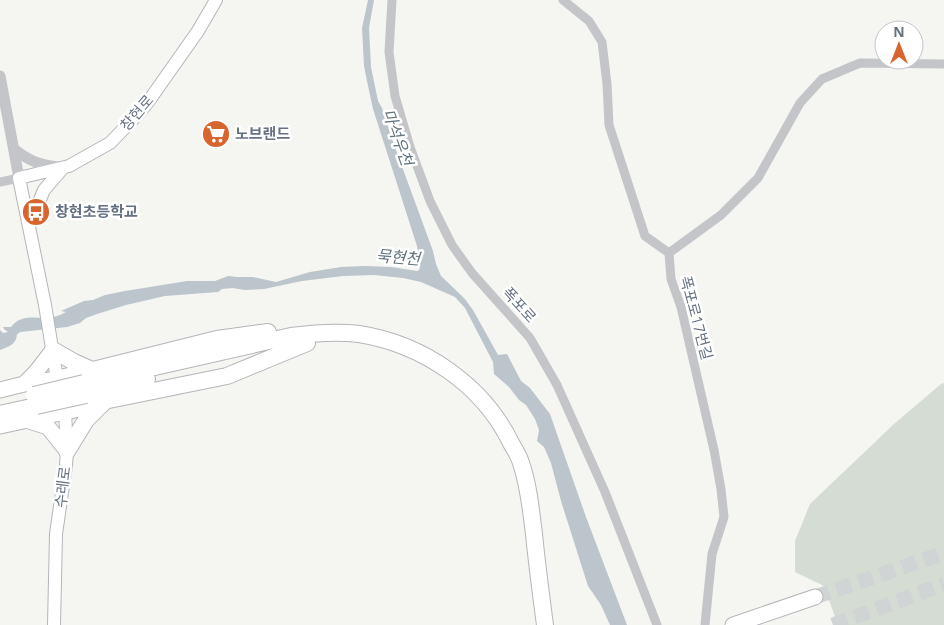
<svg xmlns="http://www.w3.org/2000/svg" width="944" height="625" viewBox="0 0 944 625" font-family="'Open Sans','Noto Sans KR',sans-serif">
	<style>
		.green { fill: #d5dcd3 }
		.water { fill: #bcc5cb }
		.lines { fill: none; stroke-linecap: round; stroke-linejoin: round }
		.trunk-tunnel { stroke: #d1d4d5; stroke-width: 15; stroke-dasharray: 15 8; stroke-linecap: butt }
		.secondary-casing { stroke: #b3b7bb; stroke-width: 14 }
		.trunk-casing { stroke: #b3b6b9; stroke-width: 17 }
		.motorway-casing { stroke: #b3b6b9; stroke-width: 18 }
		.minor { stroke: #c3c5c9; stroke-width: 9 }
		.tertiary { stroke: #c3c5c9; stroke-width: 11 }
		.secondary { stroke: #fff; stroke-width: 12 }
		.trunk { stroke: #fff; stroke-width: 15 }
		.motorway { stroke: #fff; stroke-width: 16 }
		.motorway-bridge-casing { stroke: #b3b6b9; stroke-width: 18; stroke-linecap: butt }
		.motorway-bridge { stroke: #fff; stroke-width: 16 }
		.labels { text-anchor: middle; stroke-width: 5; stroke-linejoin: round; paint-order: stroke }
		.street-label { font-size: 15px; fill: #667281; stroke: #fff }
		.poi-label { font-size: 15px; font-weight: bold; fill: #667281; stroke: #fff; text-anchor: start }
		.water-label { font-size: 16px; font-style: italic; fill: #61737e; stroke: #fff }
	</style>
	<rect width="100%" height="100%" fill="#f5f5f1"/>
	<path class="green" d="M944 383V625H838L824 586 795 572V541L810 504 894 424 941 384Z"/>
	<path class="water" d="M368 0H374L369 28 371 67 378 101 382 108 393 142 433 251 436 264 441 276 464 298 473 310 498 355 507 354 521 381 530 388 550 414 586 517 627 625H610L601 605 588 586 561 501 551 463 544 447 537 441 539 430 535 419 526 405 519 400 509 387 494 374 493 362 465 308 455 297 421 282 403 278 374 275 343 276 302 281 264 289 244 290 233 288 222 289 218 292 165 296 126 305 97 314 86 318 80 323 67 327 20 332C15 336 18 333 16 339 13 346 7 347 0 350V330L3 333 8 332 4 329 3 327H11C22 312 39 320 54 317 58 316 62 314 66 312L61 311 84 301 93 300 105 295 125 291 187 281H215L228 276 237 277H253L276 282 310 272 341 267 365 266 391 267 417 271 419 270 420 266 417 246 373 109 367 81 364 66 362 28Z"/>
	<g class="lines">
		<path class="trunk-tunnel" d="M815 597 944 553
			M833 625 944 584"/>
		<defs>
			<path id="secondary" d="M29 224 33 216 44 190 63 168
				M54 625 56 534 66 465 67 451 65 412 57 379 45 305 19 178 69 166 110 143 140 112 148 102 198 31 216 0"/>
			<path id="trunk" d="M24 384 36 372 53 350
				M0 390 24 384 57 379
				M29 421 48 427 67 451
				M0 426 65 412
				M733 625 815 597"/>
			<path id="motorway" d="M53 350 74 362 92 370
				M57 379 217 339 268 332
				M84 383 291 336C314 333 336 331 359 334 423 344 483 385 511 443 515 450 519 456 521 463 529 486 531 511 534 534 537 565 541 595 545 625
				M86 395 147 379
				M65 412 104 401 227 376 307 343
				M0 414 36 406
				M67 451 86 420 104 402"/>
		</defs>
		<use href="#secondary" class="secondary-casing"/>
		<use href="#trunk" class="trunk-casing"/>
		<use href="#motorway" class="motorway-casing"/>
		<path class="minor" d="M392 0 389 52 395 96 410 147 430 201 452 245 472 273 530 338 557 385 605 492 657 625
			M563 0 589 21 602 42 607 84 609 125 645 236 669 253
			M0 182 19 178
			M705 625 712 554 724 517 721 489 714 450 681 307 671 279 669 253 721 215 758 178 800 103 822 79 860 63 944 64"/>
		<path class="tertiary" d="M0 76 19 178
			M14 149C29 161 40 165 59 167"/>
		<use href="#secondary" class="secondary"/>
		<use href="#trunk" class="trunk"/>
		<use href="#motorway" class="motorway"/>
		<defs>
			<path id="motorway-bridge" d="M34 395 84 383
				M36 406 86 395"/>
		</defs>
		<use href="#motorway-bridge" class="motorway-bridge-casing"/>
		<use href="#motorway-bridge" class="motorway-bridge"/>
	</g>
	<defs>
		<symbol id="supermarket-disc" viewBox="-11 -11 22 22"><circle r="9.5" fill="#d8642e" stroke="#fff"/><path d="M-6-5.5h2.5l.6 2H6L4.5 2H-2.5L-4.4-4H-6ZM-1.5 3.2a1.3 1.3 0 1 0 .1 0ZM3 3.2a1.3 1.3 0 1 0 .1 0Z" fill="#fff"/></symbol>
		<symbol id="bus-disc" viewBox="-11 -11 22 22"><circle r="9.5" fill="#d8642e" stroke="#fff"/><path d="M-5-6H5V4H4V6H2V4H-2V6H-4V4H-5ZM-3.5-4V0h7V-4ZM-3.5 1.2v1.5H-2V1.2ZM2 1.2v1.5H3.5V1.2Z" fill="#fff"/></symbol>
	</defs>
	<g fill-rule="evenodd">
		<use href="#supermarket-disc" x="200" y="118" width="32" height="32"/>
		<use href="#bus-disc" x="20" y="196" width="32" height="32"/>
	</g>
	<g class="labels">
		<g class="street-label">
			<text transform="translate(137 113) rotate(-49)" y="5">창현로</text>
			<text transform="translate(519 305) rotate(48)" y="5">폭포로</text>
			<text transform="translate(696 318) rotate(75)" y="5">폭포로17번길</text>
			<text transform="translate(63 487) rotate(-83)" y="5">수레로</text>
		</g>
		<g class="poi-label">
			<text x="235" y="139">노브랜드</text>
			<text x="55" y="217">창현초등학교</text>
		</g>
		<g class="water-label">
			<text transform="translate(398 137) rotate(70)" y="6">마석우천</text>
			<text transform="translate(398 257) rotate(5)" y="6">묵현천</text>
		</g>
	</g>
	<g transform="translate(899 45)"><circle r="24" fill="#ffffff" stroke="#c2c7cd"/>
	<path d="M0-4L9 19L0 12L-9 19Z" fill="#d8642e"/>
	<text y="-8" font-size="14" font-weight="bold" text-anchor="middle" fill="#667281">N</text>
	</g>
</svg>
